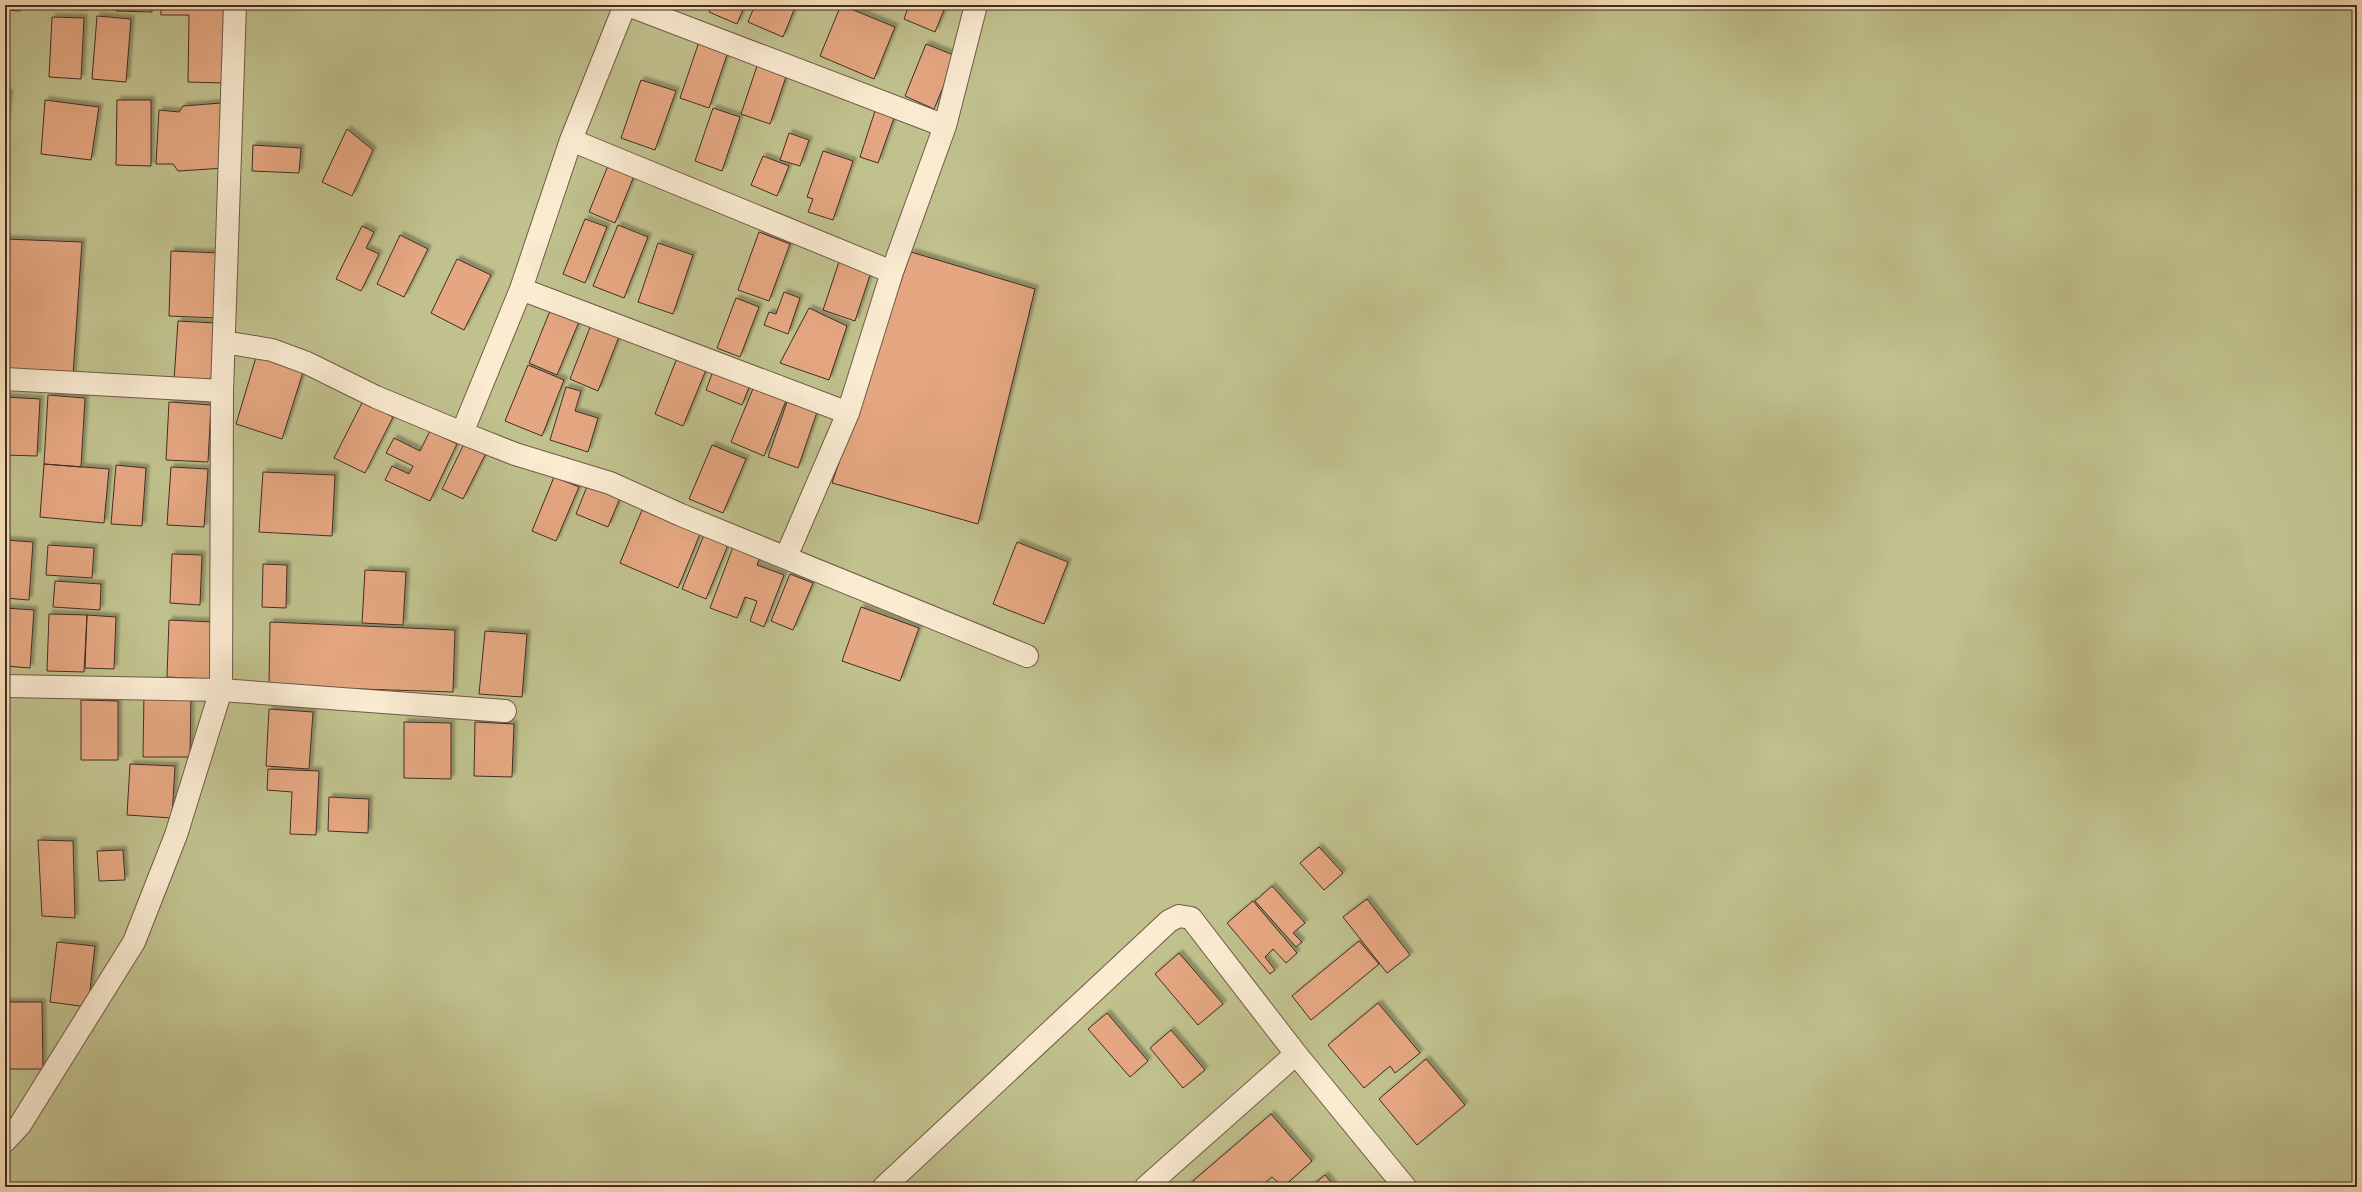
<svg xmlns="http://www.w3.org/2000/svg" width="2362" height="1192" viewBox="0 0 2362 1192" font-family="'IM FELL French Canon',serif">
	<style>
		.green { fill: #c0c18d; stroke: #827658 }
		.building { fill: #e5a781; stroke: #432c23; filter: url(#shadow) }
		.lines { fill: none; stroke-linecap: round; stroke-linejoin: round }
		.minor-casing { stroke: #705948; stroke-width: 24 }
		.minor { stroke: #faebd1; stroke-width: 22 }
	</style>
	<defs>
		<filter id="shadow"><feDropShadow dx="3.5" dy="-3.5" stdDeviation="1" flood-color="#0004"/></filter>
	</defs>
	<rect width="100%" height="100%" fill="#f8e0b8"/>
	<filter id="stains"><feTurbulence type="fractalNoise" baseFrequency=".005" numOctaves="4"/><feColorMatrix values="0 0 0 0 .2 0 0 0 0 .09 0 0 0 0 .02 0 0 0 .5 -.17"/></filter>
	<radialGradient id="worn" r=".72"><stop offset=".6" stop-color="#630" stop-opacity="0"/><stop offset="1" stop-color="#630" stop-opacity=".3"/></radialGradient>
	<path class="green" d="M5 5H2357V1187H5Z"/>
	<path class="building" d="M5 5H20V11L5 10Z
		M55 5H88V10L55 9Z
		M116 5H152V12L116 11Z
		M161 5H226L225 83 188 82 189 15H161Z
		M712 5H745L737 24 709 12Z
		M755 5H796L783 37 748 22Z
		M841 5 895 27 874 79 820 56Z
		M909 5H946L935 32 904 19Z
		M97 16 131 19 126 82 92 79Z
		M52 17 84 18 81 79 49 77Z
		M700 39 729 49 709 108 680 98Z
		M926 44 956 56 934 109 905 96Z
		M759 60 788 71 770 124 741 114Z
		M641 80 676 91 655 150 621 138Z
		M5 93H9L5 135Z
		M45 100 99 107 91 160 41 154Z
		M117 100H151V166L116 165Z
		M221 103 226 168 178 171 173 164H156L159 110 179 112 183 106Z
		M713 108 740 117 722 171 695 161Z
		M876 108 895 115 878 163 860 157Z
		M347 129 373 150 352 196 322 182Z
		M789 133 809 140 800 166 780 160Z
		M253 145 301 148 299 173 252 171Z
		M823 151 853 161 833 220 808 212 813 199 807 197Z
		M763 156 789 166 777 196 751 185Z
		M610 161 636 171 615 223 589 212Z
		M585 219 607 227 585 283 563 274Z
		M618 225 648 237 624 298 593 286Z
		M362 226 374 232 366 248 379 254 361 291 336 279Z
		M759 232 790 244 769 301 738 290Z
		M400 235 428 249 404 297 377 284Z
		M5 239 82 242 73 375 5 369Z
		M658 243 693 255 673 314 638 302Z
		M171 251 220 253 218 318 169 316Z
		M911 252 1035 289 978 524 832 483Z
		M841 256 873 266 855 321 823 310Z
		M457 259 491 275 464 330 431 313Z
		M784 292 800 298 788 334 764 325 769 312 776 314Z
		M736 298 759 307 740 357 717 348Z
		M552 306 581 317 557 375 529 363Z
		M809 308 847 326 829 380 780 363Z
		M178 321 215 323 211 383 174 380Z
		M592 322 620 334 598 391 570 379Z
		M679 353 708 365 683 426 655 414Z
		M257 354 304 369 282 439 236 424Z
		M528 365 564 380 542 436 505 421Z
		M715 366 752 380 742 405 706 390Z
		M755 384 787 398 764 456 731 442Z
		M566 387 581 391 575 411 598 418 588 452 550 440Z
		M48 395 85 398 81 467 44 464Z
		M5 397 40 399 37 456 5 455Z
		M363 401 393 417 365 473 334 458Z
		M169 402 211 405 208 462 166 460Z
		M787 402 817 412 798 468 768 457Z
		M430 431 457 444 430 501 385 480 392 466 409 474 413 466 386 453 394 438 420 451Z
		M465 442 486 453 463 499 442 489Z
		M712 445 746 459 723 513 689 499Z
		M44 464 109 469 104 523 40 517Z
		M116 465 146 468 142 526 111 524Z
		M171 467 208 469 204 527 167 525Z
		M263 472 335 475 332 536 259 532Z
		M554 477 579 487 556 541 532 531Z
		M588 484 620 498 608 527 576 514Z
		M642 510 700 534 678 588 620 563Z
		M704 535 728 545 706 599 682 589Z
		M5 540 33 542 29 600 5 598Z
		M1017 542 1068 562 1044 624 993 604Z
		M48 545 94 548 92 578 46 575Z
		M733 547 760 557 757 565 784 575 764 627 750 621 757 601 745 597 737 618 710 608Z
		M172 554 202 555 200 605 170 603Z
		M263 564 287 565 286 608 262 607Z
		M365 570 406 572 403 625 362 623Z
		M790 574 813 583 793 630 771 621Z
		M55 581 101 584 100 610 53 607Z
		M861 607 919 628 900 681 842 661Z
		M5 608 34 610 30 668 5 666Z
		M49 614 87 615 84 672 47 671Z
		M87 615 116 617 114 669 85 668Z
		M169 620 213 622 210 679 167 677Z
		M270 622 455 630 453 692 269 686Z
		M485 631 527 634 522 697 479 694Z
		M144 693 191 694 190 757H143Z
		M81 700 118 701V760H81Z
		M269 709 313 712 309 769 266 766Z
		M404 722 451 723V779L404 778Z
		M475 722 514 724 512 777 474 776Z
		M130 764 175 766 172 818 127 815Z
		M268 769 319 771 316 835 290 834 292 792 267 790Z
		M329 797 369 799 368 833 328 831Z
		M38 840 73 841 75 918 42 916Z
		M1319 847 1343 873 1324 890 1300 863Z
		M123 850 125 880 99 881 97 851Z
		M1272 886 1305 923 1293 933 1302 942 1296 947 1255 901Z
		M1367 899 1410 955 1387 973 1343 917Z
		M1253 901 1297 953 1286 963 1273 949 1265 957 1275 970 1270 974 1227 923Z
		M1359 941 1379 964 1311 1020 1292 996Z
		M57 942 95 946 88 1007 50 1002Z
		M1179 953 1223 1004 1198 1025 1155 974Z
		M5 1002H42L43 1069H5Z
		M1378 1003 1420 1053 1395 1073 1390 1066 1364 1088 1328 1045Z
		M1107 1013 1148 1061 1130 1077 1088 1029Z
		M1171 1030 1205 1070 1183 1088 1150 1048Z
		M1426 1059 1465 1105 1417 1145 1379 1099Z
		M1271 1114 1312 1161 1283 1187 1272 1177 1260 1187H1186Z
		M1325 1175 1335 1187H1310Z"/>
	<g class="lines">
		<defs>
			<path id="minor" d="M628 5 945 126
				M571 140 892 272
				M521 289 848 413
				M224 342 272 350 307 363 376 397 462 433 515 454 610 483 681 515 1027 656
				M5 379 222 391
				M462 433 521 289 571 140 625 5
				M786 557 848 413 892 272 945 126 976 5
				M5 686 221 690 505 711
				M5 1141 20 1125 134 942 176 835 221 690 222 391 235 5
				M884 1187 1169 921 1179 916 1191 918 1296 1054 1405 1187
				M1146 1187 1296 1054"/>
		</defs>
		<use href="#minor" class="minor-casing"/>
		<use href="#minor" class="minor"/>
	</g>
	<rect width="2362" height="1192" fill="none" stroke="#f8e0b8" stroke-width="20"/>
	<rect x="6" y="6" width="2350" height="1180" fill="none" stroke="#432c23" stroke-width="2"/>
	<rect x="10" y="10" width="2342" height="1172" fill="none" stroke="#432c23"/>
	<rect width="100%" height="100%" filter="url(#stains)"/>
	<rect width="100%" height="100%" fill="url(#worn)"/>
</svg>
